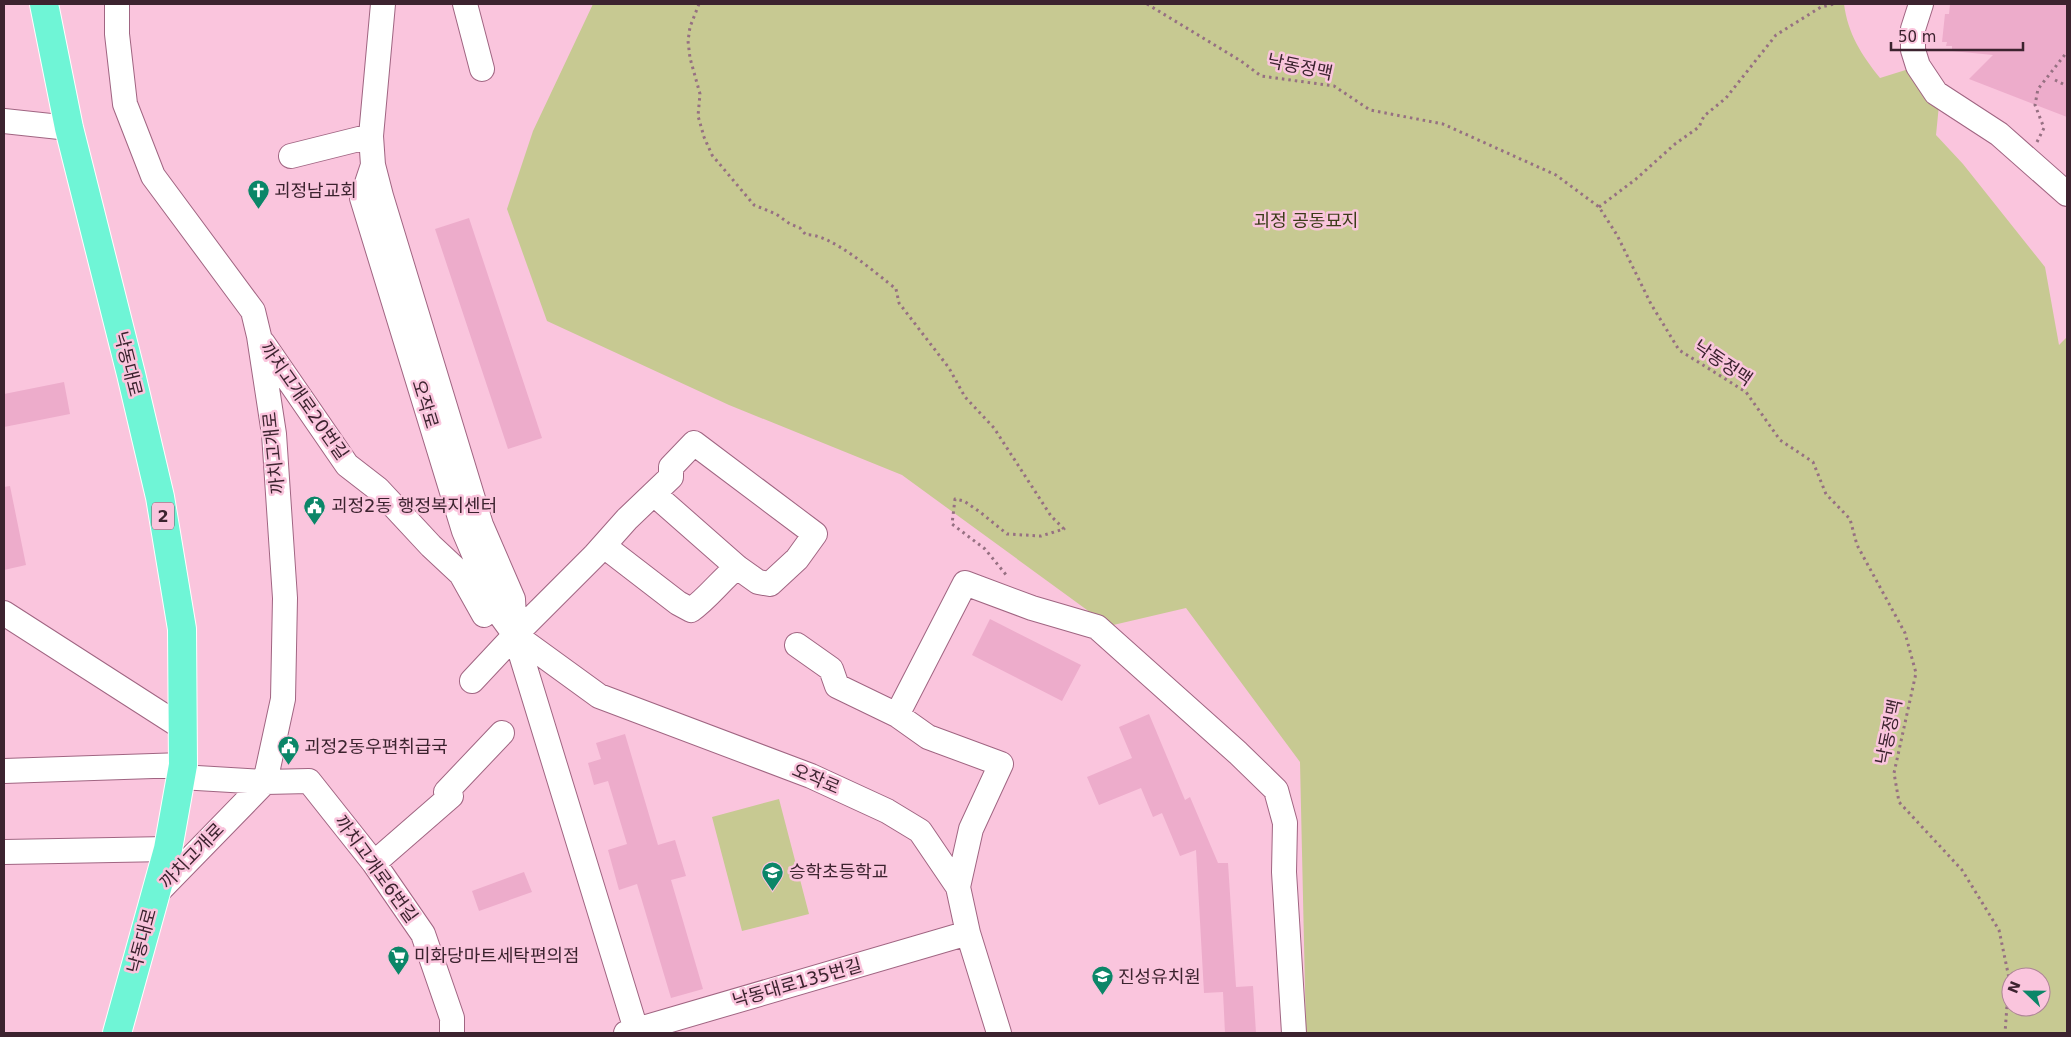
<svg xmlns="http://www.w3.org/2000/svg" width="2071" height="1037" viewBox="0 0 2071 1037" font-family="'DejaVu Sans','Noto Sans KR',sans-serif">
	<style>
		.green { fill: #c7c992; fill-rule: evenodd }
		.building { fill: #edaccb }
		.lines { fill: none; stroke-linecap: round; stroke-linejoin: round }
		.minor-casing { stroke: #a06582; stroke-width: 26 }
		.major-casing { stroke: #fff; stroke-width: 30 }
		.path { stroke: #967082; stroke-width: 3; stroke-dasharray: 2.5 4; stroke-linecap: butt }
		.minor { stroke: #fff; stroke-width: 24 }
		.major { stroke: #6ff5d6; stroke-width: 28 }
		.labels { text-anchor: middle; stroke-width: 5; stroke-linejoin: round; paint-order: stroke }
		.shield { fill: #fac5dd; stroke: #755463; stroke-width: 1 }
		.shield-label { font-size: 16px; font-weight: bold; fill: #3c232f }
		.street-label { font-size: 18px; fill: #3c232f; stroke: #fac5dd }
		.poi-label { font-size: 18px; fill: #3c232f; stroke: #fac5dd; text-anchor: start }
		.park-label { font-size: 18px; fill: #3b3c18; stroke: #fac5dd }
	</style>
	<rect width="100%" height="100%" fill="#fac5dd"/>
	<path class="green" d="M593 4H1844C1848 34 1861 54 1880 78L1912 68 1939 105 1936 135 1963 164 2045 267 2059 345 2067 337V1033H1306L1300 762 1186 608 1109 626 902 475 729 405 547 321 507 209 533 131ZM2011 977H2041V1007H2011Z
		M779 799 809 914 742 931 712 817Z"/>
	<path class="building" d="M1950 4H2067V117L1969 79 1993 55 1952 51V46H1946L1947 42H1942L1945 14H1949Z
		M469 218 542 438 508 449 435 229Z
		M64 382 70 414 4 427V394Z
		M10 486 26 565 4 570V487Z
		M990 619 1081 665 1062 701 972 655Z
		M1149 714 1185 800 1190 797 1218 863H1228L1236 987 1253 986 1256 1033H1225L1223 992 1204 993 1196 850 1180 856 1162 813 1153 817 1141 788 1099 805 1087 777 1132 758 1119 727Z
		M625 734 658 845 675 840 686 876 671 880 703 989 671 998 637 884 619 890 608 850 627 844 608 781 594 785 588 763 601 759 596 743Z
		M524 872 532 892 479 911 472 891Z"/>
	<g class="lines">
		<defs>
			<path id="minor" d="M117 4V34L125 104 153 176 253 311 259 336 274 434 285 598 283 699 265 782 154 896
				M383 4 371 136 373 165 381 196 481 525 513 599 515 635 637 1033
				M465 4 482 69
				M1921 4 1913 29V50L1918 66 1936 93 1999 134 2067 194
				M4 121 69 128
				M291 156 371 136
				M373 165 362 198 464 531 499 613 515 635 599 696 811 776 887 811 920 831 958 887 968 933 999 1033
				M263 343 347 465 378 489 431 546 461 574 484 615
				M604 546 678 603 691 610C707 599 721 580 737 567
				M4 613 183 728
				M797 645 831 669 837 686 897 715
				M472 681 515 635 595 555 627 519 671 477V467L694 443 815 534 797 559 770 584 758 582 737 567 654 494
				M4 771 183 765
				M180 777 265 782 309 781 374 863 423 934 452 1018V1033
				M4 852 168 849
				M374 863 451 796 446 792 502 733
				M958 887 971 829 1001 764 928 737 897 715 965 583 1032 608 1097 627 1238 753 1276 790 1285 823 1284 872 1294 1033
				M626 1033 968 933"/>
			<path id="major" d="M44 4 69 128 131 374 160 497 182 629 183 765 168 849 117 1033"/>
		</defs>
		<use href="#minor" class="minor-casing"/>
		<use href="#major" class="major-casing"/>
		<path class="path" d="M699 4 690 27 688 41 690 58 700 94 698 116 704 137 712 155 754 205 776 214 790 224 800 228 806 235C829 232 877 274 896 289L899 303 949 368 965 397 994 428 1051 516 1064 529 1041 536 1007 534 980 512 964 501 955 499 952 524 985 549 1007 576
			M1147 4 1241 61 1261 76 1334 86 1370 110 1443 124 1556 175 1599 207 1617 235 1651 304 1679 350 1746 392 1780 440 1813 462 1826 494 1850 519 1857 545 1905 633 1916 673 1894 773 1899 802 1962 870 1999 930 2009 978 2005 1033
			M2055 80 2067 86
			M2037 142 2044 128 2035 105 2038 89 2067 52
			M1599 207 1636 179 1675 144 1699 127 1704 116 1726 98 1776 35 1821 7 1834 4"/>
		<use href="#minor" class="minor"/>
		<use href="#major" class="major"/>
	</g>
	<defs>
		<symbol id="church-pin" viewBox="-11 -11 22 30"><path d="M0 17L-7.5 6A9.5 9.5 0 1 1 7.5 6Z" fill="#0b8668" stroke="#fac5dd"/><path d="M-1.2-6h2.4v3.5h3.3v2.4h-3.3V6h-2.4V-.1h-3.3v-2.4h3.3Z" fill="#fff"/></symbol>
		<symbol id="civic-pin" viewBox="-11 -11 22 30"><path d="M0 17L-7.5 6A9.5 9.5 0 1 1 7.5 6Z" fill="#0b8668" stroke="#fac5dd"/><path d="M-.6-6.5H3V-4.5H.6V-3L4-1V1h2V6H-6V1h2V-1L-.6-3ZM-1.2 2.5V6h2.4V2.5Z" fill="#fff"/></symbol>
		<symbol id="school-pin" viewBox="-11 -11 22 30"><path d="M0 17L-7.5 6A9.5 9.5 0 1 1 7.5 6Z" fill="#0b8668" stroke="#fac5dd"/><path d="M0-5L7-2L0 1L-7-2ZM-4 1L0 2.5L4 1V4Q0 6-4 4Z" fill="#fff"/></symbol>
		<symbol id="supermarket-pin" viewBox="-11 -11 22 30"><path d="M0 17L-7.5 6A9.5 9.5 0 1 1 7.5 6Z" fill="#0b8668" stroke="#fac5dd"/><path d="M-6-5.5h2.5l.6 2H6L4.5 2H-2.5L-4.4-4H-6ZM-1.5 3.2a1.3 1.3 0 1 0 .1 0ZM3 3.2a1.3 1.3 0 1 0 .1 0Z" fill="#fff"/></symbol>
	</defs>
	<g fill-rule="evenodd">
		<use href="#church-pin" x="246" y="178" width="25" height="34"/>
		<use href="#civic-pin" x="302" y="494" width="25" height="34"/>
		<use href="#civic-pin" x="276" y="734" width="25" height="34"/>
		<use href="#school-pin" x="760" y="860" width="25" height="34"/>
		<use href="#supermarket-pin" x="386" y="944" width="25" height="34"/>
		<use href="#school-pin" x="1090" y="964" width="25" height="34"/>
	</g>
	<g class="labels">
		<rect class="shield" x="152" y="502.5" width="22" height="27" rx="4"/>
		<g class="shield-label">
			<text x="163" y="522">2</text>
		</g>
		<g class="street-label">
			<text transform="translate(1300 67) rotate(12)" y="6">낙동정맥</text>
			<text transform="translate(1723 363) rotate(34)" y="6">낙동정맥</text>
			<text transform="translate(128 364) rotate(76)" y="6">낙동대로</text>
			<text transform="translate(304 401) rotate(55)" y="6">까치고개로20번길</text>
			<text transform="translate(425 404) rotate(73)" y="6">오작로</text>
			<text transform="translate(274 453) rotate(-96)" y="6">까치고개로</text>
			<text transform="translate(1889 732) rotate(-78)" y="6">낙동정맥</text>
			<text transform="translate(816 779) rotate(23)" y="6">오작로</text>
			<text transform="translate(192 856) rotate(-46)" y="6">까치고개로</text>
			<text transform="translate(376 869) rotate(54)" y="6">까치고개로6번길</text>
			<text transform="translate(142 941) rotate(-75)" y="6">낙동대로</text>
			<text transform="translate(797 983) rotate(-16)" y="6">낙동대로135번길</text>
		</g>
		<g class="poi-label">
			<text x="274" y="197">괴정남교회</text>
			<text x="331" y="512">괴정2동 행정복지센터</text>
			<text x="304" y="753">괴정2동우편취급국</text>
			<text x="789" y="878">승학초등학교</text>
			<text x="414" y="962">미화당마트세탁편의점</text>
			<text x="1118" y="983">진성유치원</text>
		</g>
		<g class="park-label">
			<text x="1306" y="227">괴정 공동묘지</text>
		</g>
	</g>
	<rect width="2071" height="1037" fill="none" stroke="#3c232f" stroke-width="10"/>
	<g transform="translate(2026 992) rotate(292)"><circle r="24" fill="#fac5dd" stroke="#ae8497"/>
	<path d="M0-4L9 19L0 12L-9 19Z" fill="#0b8668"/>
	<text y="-8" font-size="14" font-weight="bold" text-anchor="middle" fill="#3c232f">N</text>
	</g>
	<path d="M1891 42v8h132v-8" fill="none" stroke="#3c232f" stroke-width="2.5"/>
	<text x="1898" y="42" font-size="15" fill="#3c232f" stroke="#fac5dd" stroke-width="4" paint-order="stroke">50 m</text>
</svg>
